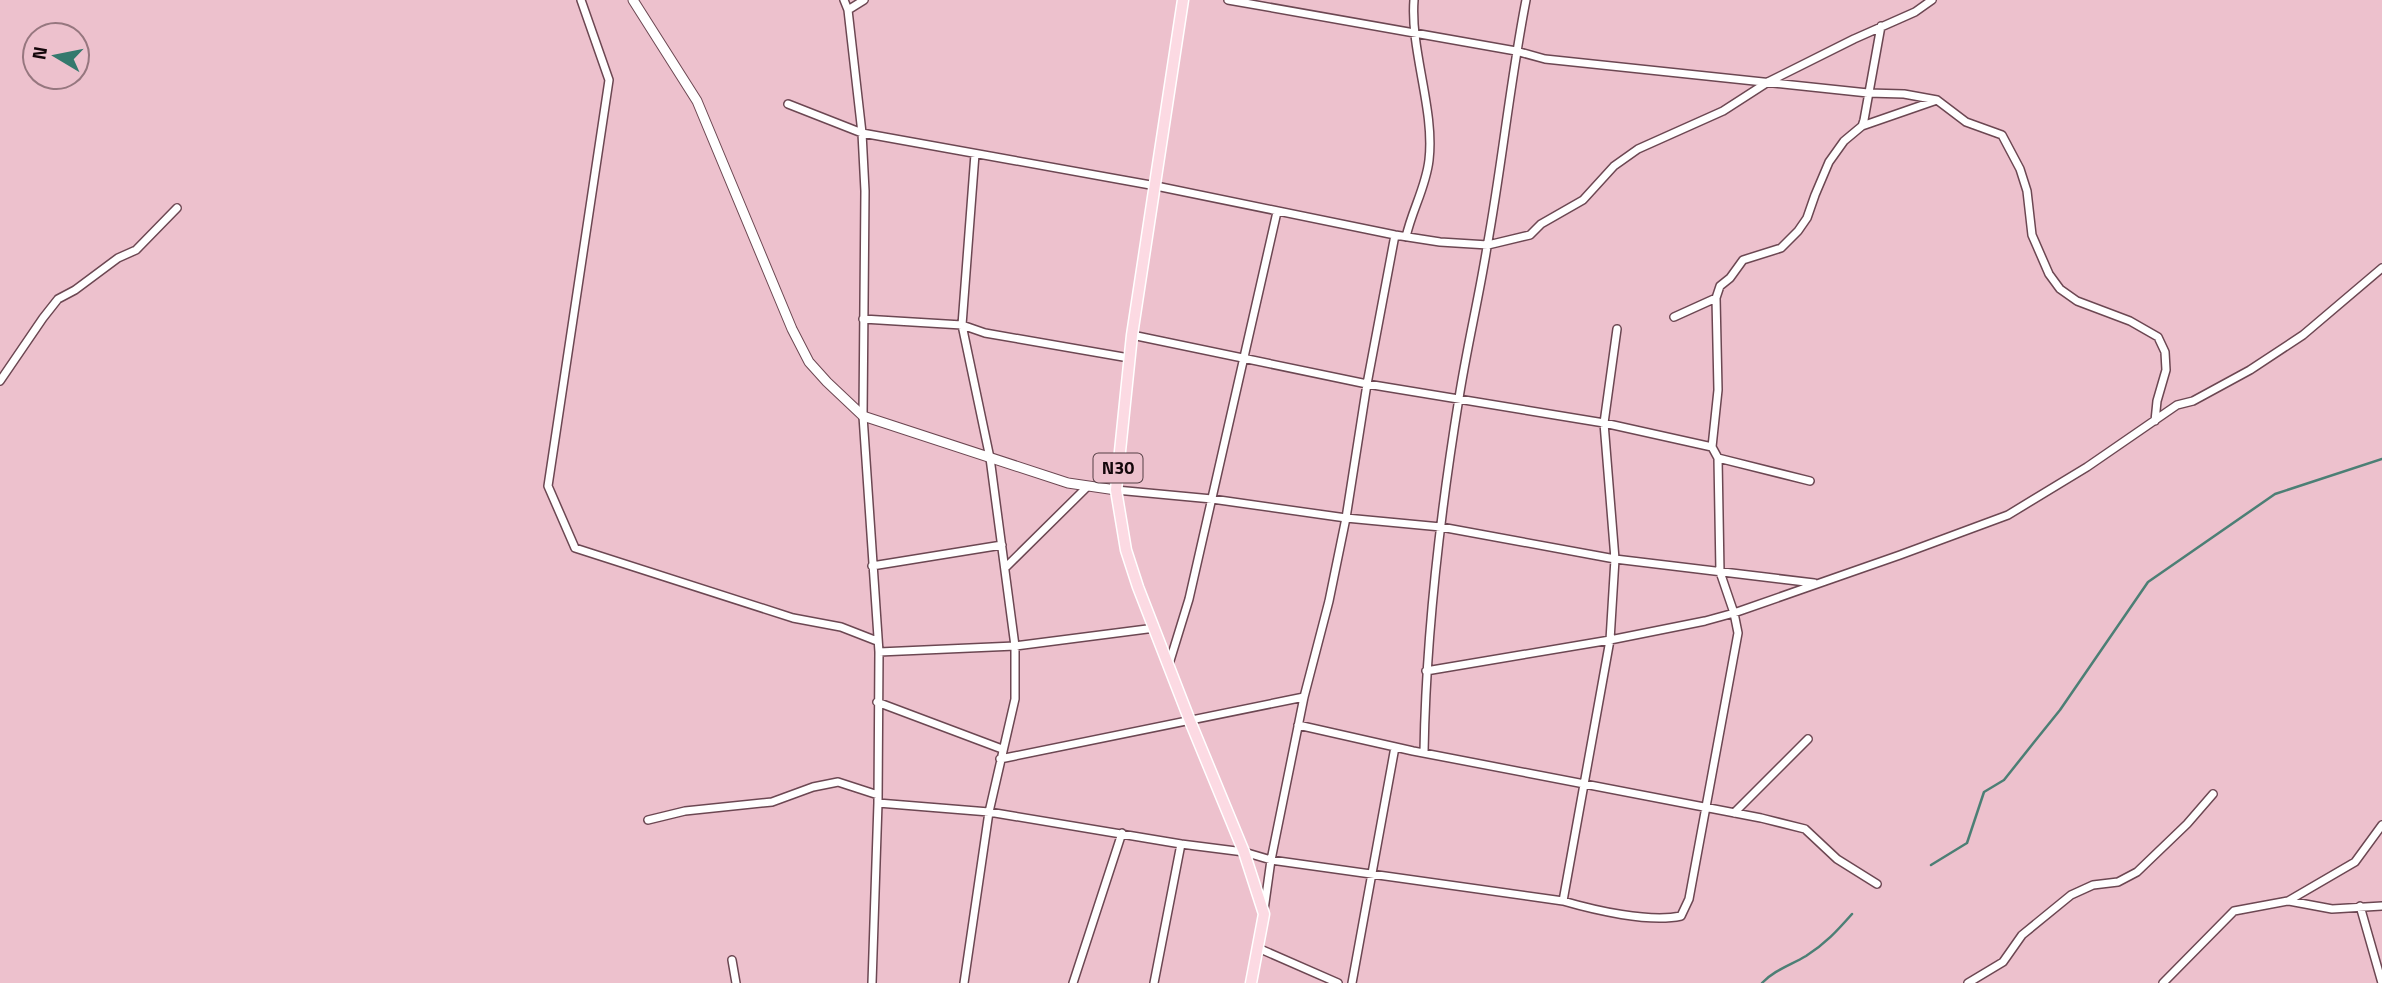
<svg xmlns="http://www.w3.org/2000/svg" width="2382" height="983" viewBox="0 0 2382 983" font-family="'Titillium Web',sans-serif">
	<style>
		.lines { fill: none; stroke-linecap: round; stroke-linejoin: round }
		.stream { stroke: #4c7f75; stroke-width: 2.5 }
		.minor-casing { stroke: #6c4752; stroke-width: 10 }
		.tertiary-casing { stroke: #6c4752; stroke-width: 11 }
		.primary-casing { stroke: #fff; stroke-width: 13 }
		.minor { stroke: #fff; stroke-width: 7 }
		.tertiary { stroke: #fff; stroke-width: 9 }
		.primary { stroke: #fcdae3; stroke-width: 10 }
		.labels { text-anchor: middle; stroke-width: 5; stroke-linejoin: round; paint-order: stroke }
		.shield { fill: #edc1cd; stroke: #553f45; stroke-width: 2 }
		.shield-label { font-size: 18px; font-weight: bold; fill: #14070b }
	</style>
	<rect width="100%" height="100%" fill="#edc1cd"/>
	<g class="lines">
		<path class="stream" d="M1931 865 1967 843 1984 792 2004 780 2035 741 2060 710 2148 582 2275 494 2382 459
			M1762 983C1774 970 1791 965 1806 956 1825 944 1837 931 1852 914"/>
		<defs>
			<path id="minor" d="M581 0 609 80 548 486 575 548 793 618 841 627 877 641
				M844 0 848 10 862 133 865 191 863 416 879 652 878 803 872 983
				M1228 0 1516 51 1545 59 1868 93 1904 94 1937 100 1966 122 2002 135 2020 169 2027 191 2032 235 2049 274 2060 289 2077 301 2130 321 2158 337 2165 352 2166 370 2157 401 2155 421
				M848 10 864 0
				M788 104 862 133 1156 186 1395 235 1440 242 1488 245 1530 235 1541 224 1583 200 1614 166 1638 149 1723 111 1768 82 1854 39 1915 12 1932 0
				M1862 126 1937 100
				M1406 237C1412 210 1426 187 1429 160 1435 110 1410 50 1414 0
				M1716 298 1720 286 1730 278 1743 260 1781 248 1798 231 1807 218 1815 195 1829 162 1844 141 1862 126 1864 120 1881 26
				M1674 317 1716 298 1718 390 1712 447
				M863 319 962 325 985 333 1129 358
				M1132 335 1367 384 1604 423 1712 447 1718 458 1810 481
				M0 381 43 318 58 299 75 290 118 258 136 250 177 208
				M1116 490 1212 499 1346 518 1441 527 1615 559 1814 583
				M872 566 1002 545
				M1005 568 1087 487
				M879 652 1015 646 1155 628
				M1169 664 1189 599 1277 212
				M1426 671 1610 640 1705 621 1734 613 1900 555 2008 515 2087 467 2177 405 2193 401 2250 370 2303 335 2382 268
				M877 702 1002 749
				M1298 725 1413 751 1761 818 1805 829 1837 859 1877 884
				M1424 752C1426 634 1440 515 1459 398 1467 347 1479 297 1487 247 1502 165 1510 82 1526 0
				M1000 759 1304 697
				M878 803 989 812 1181 844 1244 852 1271 860 1563 901C1594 910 1649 923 1681 916L1689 899 1738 633 1734 613 1720 572 1718 458
				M1734 813 1808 739
				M648 820 685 811 772 802 813 787 838 782 878 795
				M1563 901 1610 640 1615 559 1604 423 1617 329
				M2289 901 2332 909 2382 906
				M2360 906 2382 983
				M1264 910 1271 860 1304 697 1329 601 1346 518 1367 384 1395 235
				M1258 948 1338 983
				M732 960 736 983
				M964 983 989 812 1015 699V646L990 458 962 325 975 154
				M1073 983 1122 833
				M1154 983 1181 844
				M1352 983 1395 747
				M1968 983 2003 962 2022 935 2071 895 2093 885 2118 882 2137 872 2187 824 2213 794
				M2163 983 2234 911 2288 901 2355 862 2382 825"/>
			<path id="tertiary" d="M633 0 697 101 792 329 809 362 827 382 863 416 1068 483 1116 490"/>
			<path id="primary" d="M1183 0 1132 335 1116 490 1126 550 1138 587 1190 721 1244 852 1264 914 1251 983"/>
		</defs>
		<use href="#minor" class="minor-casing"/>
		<use href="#tertiary" class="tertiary-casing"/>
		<use href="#primary" class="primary-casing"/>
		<use href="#minor" class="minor"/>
		<use href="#tertiary" class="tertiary"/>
		<use href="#primary" class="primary"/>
	</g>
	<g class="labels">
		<rect class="shield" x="1093.5" y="453.5" width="49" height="29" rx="5"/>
		<g class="shield-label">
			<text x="1118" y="474">N30</text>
		</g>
	</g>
	<g transform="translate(56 56) rotate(280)"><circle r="33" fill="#edc1cd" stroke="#96777f" stroke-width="2"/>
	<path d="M0-5L12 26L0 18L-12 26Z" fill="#34796d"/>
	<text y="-10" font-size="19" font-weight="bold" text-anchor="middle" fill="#14070b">N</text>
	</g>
</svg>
